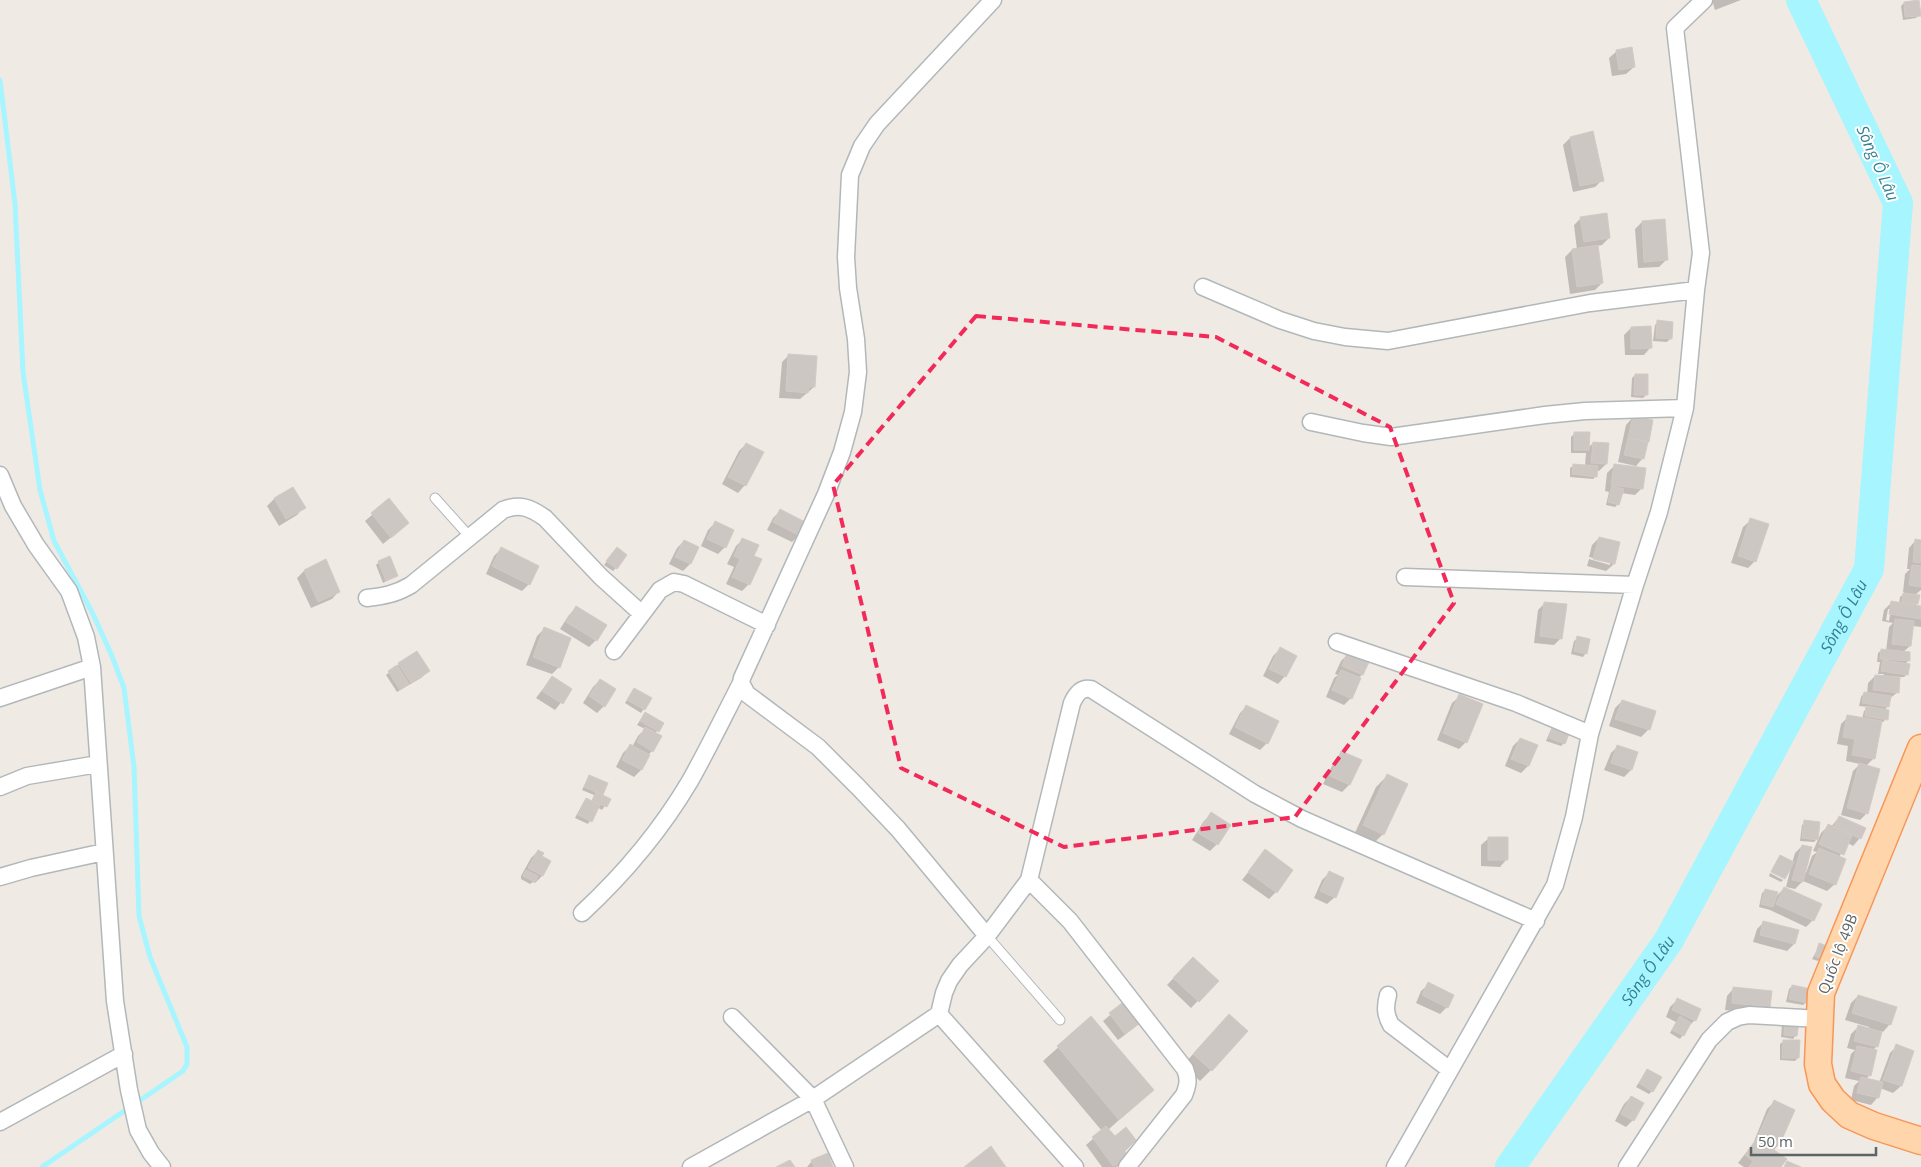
<svg xmlns="http://www.w3.org/2000/svg" width="1921" height="1167" viewBox="0 0 1921 1167" font-family="'Open Sans',sans-serif">
	<style>
		.shadow { fill: #0003; fill-rule: evenodd }
		.lines { fill: none; stroke-linecap: round; stroke-linejoin: round }
		.stream { stroke: #a6f5ff; stroke-width: 5 }
		.river { stroke: #a6f5ff; stroke-width: 30 }
		.building { fill: #cdc7c4; stroke: #d5c9c3 }
		.service-casing { stroke: #b2b8ba; stroke-width: 11 }
		.minor-casing { stroke: #b2b8ba; stroke-width: 19 }
		.primary-casing { stroke: #f89656; stroke-width: 29 }
		.service { stroke: #fff; stroke-width: 9 }
		.minor { stroke: #fff; stroke-width: 16 }
		.primary { stroke: #ffd6ab; stroke-width: 26 }
		.marked { fill: none; stroke: #f12a5a; stroke-width: 4; stroke-dasharray: 10 6; stroke-linejoin: round }
		.labels { text-anchor: middle; stroke-width: 4; stroke-linejoin: round; paint-order: stroke }
		.street-label { font-size: 15px; fill: #5d6466; stroke: #fff }
		.water-label { font-size: 16px; font-style: italic; fill: #338092; stroke: #fff }
	</style>
	<rect width="100%" height="100%" fill="#f0eae5"/>
	<path class="shadow" d="M1712 0H1741L1715 10Z
		M1904 3 1919 15 1916 18 1903 20 1901 6Z
		M1617 51 1634 67 1626 74 1612 76 1609 58Z
		M1570 138 1602 180 1595 187 1573 192 1563 145Z
		M1581 218 1609 238 1602 245 1597 246 1602 283 1595 290 1570 294 1565 257 1572 250H1577L1574 225Z
		M1642 222 1666 260 1659 267 1638 268 1635 229Z
		M1658 322 1671 338 1667 342 1653 341 1655 325Z
		M1631 328 1651 347 1644 355H1625L1624 335Z
		M789 355 814 387 800 399 779 398 782 362Z
		M1635 375 1646 395 1643 398 1631 397 1632 378Z
		M1633 417 1652 421 1643 458 1636 466 1618 462 1626 425Z
		M1575 433 1588 448 1593 443 1606 464 1599 471H1596V476L1593 479 1570 477V468L1574 465 1585 466 1586 453H1571V437Z
		M746 444 762 452 745 485 738 493 722 484 739 451Z
		M1614 466 1642 488 1635 495 1621 493 1618 504 1615 507 1606 505 1609 492 1605 491 1607 473Z
		M293 488 304 507 297 515 279 526 267 506 274 499Z
		M389 500 400 530 383 544 365 521Z
		M780 511 799 535 792 542 767 530 773 518Z
		M1751 520 1755 561 1748 568 1731 563 1743 527Z
		M715 523 725 547 718 554 701 546 708 530Z
		M1599 538 1619 543 1614 564 1606 571 1587 566 1589 559 1610 565V562L1589 557 1592 545Z
		M743 539 752 556 749 584 742 591 726 584 734 567 727 564 736 546Z
		M1916 540 1921 541V590L1915 595 1917 604 1915 606 1921 614V627L1913 626 1910 646 1903 652 1909 653 1908 661 1905 664 1907 674 1904 677H1899L1898 692 1889 699 1888 706 1884 711 1886 719 1883 722H1881L1874 758 1866 766 1867 813 1860 820 1841 815 1853 771 1860 764 1846 761 1848 746 1837 744 1841 724 1848 717 1862 719 1864 711 1868 707 1859 706 1861 697 1864 693 1867 694 1868 683 1875 676H1883L1884 674H1878L1880 662H1877L1878 653 1882 650 1886 651 1889 627 1893 623 1882 621 1884 610 1891 603 1899 604 1900 597 1905 593 1903 592 1905 574 1910 569H1907L1909 548ZM1888 609H1891L1889 621 1886 620Z
		M684 541 698 548 690 564 683 571 669 564 677 548Z
		M501 549 529 584 522 591 486 574 494 556Z
		M614 552 616 568 613 571 604 565Z
		M325 561 339 591 332 599 311 608 297 578 304 571Z
		M379 562 396 576 383 583 376 565Z
		M1545 603 1561 638 1554 645 1534 643 1538 610Z
		M576 608 596 640 589 647 560 629 569 615Z
		M544 629 559 667 552 674 526 665 537 636Z
		M1578 638 1586 653 1583 657 1571 654 1574 641Z
		M1280 649 1285 676 1278 684 1263 676 1273 656Z
		M1348 654 1367 662 1362 675 1358 678 1351 698 1344 705 1326 697 1334 678 1338 675 1335 674 1341 661Z
		M399 664 429 671 421 678 397 692 386 675Z
		M552 677 571 690 555 710 536 698Z
		M600 680 604 706 597 713 583 703 593 687Z
		M634 689 650 699 641 713 625 703Z
		M1460 696 1466 742 1459 749 1437 740 1452 703Z
		M1622 701 1654 712 1648 730 1641 737 1609 726 1615 708Z
		M1247 706 1267 743 1260 750 1229 734 1240 713Z
		M645 713 662 723 655 734 652 751 648 755 641 770 634 777 616 767 623 753 630 746 632 747 638 736 645 729 637 725Z
		M1555 724 1564 743 1561 746 1546 741 1552 727Z
		M1520 739 1528 766 1521 773 1505 766 1513 746Z
		M1618 746 1637 753 1631 770 1624 777 1604 770 1611 753Z
		M1342 753 1360 761 1349 785 1342 792 1323 784 1335 760Z
		M589 776 607 784 601 796 609 800 602 810 597 807 588 824 575 818 583 803 586 800 591 802 594 795 582 790Z
		M1387 776 1406 784 1383 834 1372 845 1353 837 1376 787Z
		M1211 814 1217 844 1210 851 1192 840 1204 821Z
		M1839 817 1860 838 1853 846 1848 843 1839 857 1835 884 1827 891 1803 881 1795 889 1786 887 1791 867 1784 878 1771 871 1777 860 1781 856 1792 863 1795 853 1802 846 1804 872 1806 873 1812 856 1817 852 1813 851 1821 833 1828 826 1831 827Z
		M1805 822 1817 839 1814 842 1800 841 1802 825Z
		M1489 838 1507 859 1500 867 1481 866V845Z
		M538 851 541 857 550 861 542 876 535 883 533 882 530 884 521 879V876L531 858Z
		M1265 851 1276 892 1269 899 1242 880Z
		M1329 873 1335 897 1327 904 1314 898 1322 880Z
		M1770 873 1783 880 1781 882 1769 876Z
		M1784 888 1813 920 1806 927 1770 910 1759 907 1762 893 1766 890 1775 898Z
		M1764 922 1794 944 1787 951 1753 942 1757 929Z
		M1820 945 1821 958 1818 961 1812 959Z
		M1186 965 1217 981 1191 1008 1167 985Z
		M1429 984 1447 1007 1440 1014 1416 1003 1421 991Z
		M1792 986 1807 1002 1803 1005 1786 1002 1789 989Z
		M1734 988 1769 1007 1762 1014 1725 1010 1727 996Z
		M1858 996 1890 1024 1883 1032 1881 1031 1876 1047 1873 1050 1870 1075 1865 1080 1879 1083 1890 1053 1897 1046 1913 1052 1901 1086 1893 1093 1880 1088 1878 1097 1871 1105 1851 1100 1854 1086 1859 1081 1845 1078 1851 1054 1855 1050 1847 1048 1851 1034 1858 1027 1869 1029V1027L1845 1020 1851 1003Z
		M1677 1000 1695 1020 1688 1027 1680 1039 1670 1033 1676 1022 1666 1017 1670 1007Z
		M1126 1002 1134 1028 1118 1040 1103 1021Z
		M1091 1018 1152 1090 1108 1130 1124 1151 1125 1159 1116 1167H1102L1086 1145 1102 1131 1043 1061Z
		M1786 1022 1796 1035 1793 1039 1781 1037 1782 1025Z
		M1218 1027 1211 1070 1200 1081 1183 1065Z
		M1784 1041 1798 1058 1795 1061 1780 1060V1044Z
		M1647 1070 1652 1091 1649 1094 1636 1087Z
		M1631 1097 1633 1120 1626 1127 1615 1121 1624 1104Z
		M1774 1102 1778 1145 1773 1151 1780 1167H1744L1738 1163 1753 1144 1767 1109Z
		M812 1161 832 1167H807Z"/>
	<g class="lines">
		<path class="stream" d="M0 80 15 204 23 372 40 490 54 541 92 612 112 656 124 688 134 767 139 916 150 957 187 1047V1064L183 1071 42 1167"/>
		<path class="river" id="s1" d="M1510 1167 1669 940 1869 569 1898 203 1801 0"/>
	</g>
	<path class="building" d="M1919 0 1921 16 1905 17 1904 2Z
		M1632 47 1635 67 1619 70 1616 50Z
		M1593 131 1604 181 1580 186 1570 137Z
		M1607 213 1610 238 1584 242 1580 217Z
		M1665 219 1668 260 1644 262 1642 221Z
		M1598 245 1603 283 1577 287 1572 249Z
		M1657 320 1673 322 1672 339 1656 338Z
		M1651 326 1652 348 1631 349V327Z
		M788 354 817 356 815 387H809L808 393 786 391Z
		M1635 374H1648V395H1634Z
		M1633 416 1653 420 1649 442 1628 438Z
		M1574 432H1590L1589 450H1574Z
		M1628 438 1648 442 1644 459 1624 455Z
		M1593 442 1609 443 1607 464 1591 463Z
		M746 443 764 452 746 486 728 477Z
		M1573 464 1598 466 1597 477 1572 474Z
		M1614 464 1646 468 1643 489 1611 485Z
		M1612 486 1624 489 1619 505 1608 502Z
		M293 487 306 508 286 519 274 498Z
		M389 498 409 523 391 538 371 513Z
		M780 509 807 523 800 536 773 522Z
		M1750 518 1769 524 1756 562 1738 556Z
		M715 521 734 530 726 548 707 539Z
		M1599 537 1620 542 1615 564 1593 559Z
		M742 538 759 545 754 556 762 559 750 585 732 577 740 559 734 556Z
		M1915 539 1921 540V563L1913 562Z
		M684 540 699 547 691 564 675 557Z
		M501 547 539 566 530 585 492 566Z
		M617 547 627 555 617 569 606 561Z
		M390 556 398 576 386 581 378 561Z
		M326 559 340 592 318 602 304 570Z
		M1912 565 1921 566V587L1909 585Z
		M1903 593 1920 595 1918 604 1902 602Z
		M1891 601 1921 606V619L1889 614Z
		M1544 602 1567 604 1562 639 1540 636Z
		M576 606 607 625 597 641 566 622Z
		M1895 619 1914 621 1911 646 1892 644Z
		M544 627 571 638 560 668 533 657Z
		M1577 636 1590 639 1587 654 1574 651Z
		M1280 647 1297 656 1286 677 1269 669Z
		M1881 649 1910 652V661L1880 659Z
		M417 651 430 671 411 683 398 663Z
		M1347 653 1369 662 1363 675 1342 666Z
		M1883 660 1910 664 1908 675 1881 671Z
		M397 665 409 684 400 690 388 671Z
		M1341 670 1361 678 1352 699 1332 690Z
		M1875 675 1900 677 1899 693 1873 690Z
		M552 676 572 689 563 704 542 691Z
		M600 679 616 689 605 707 589 696Z
		M634 688 652 698 645 710 627 700Z
		M1864 692 1891 696 1889 707 1862 703Z
		M1459 694 1483 704 1467 743 1443 733Z
		M1622 700 1656 711 1650 730 1615 719Z
		M1246 705 1279 721 1268 744 1235 727Z
		M1866 706 1889 710 1888 720 1865 716Z
		M645 712 664 723 659 732 640 721Z
		M1847 715 1882 721 1875 759 1852 755 1855 739 1843 737Z
		M1554 722 1571 729 1565 744 1549 738Z
		M645 727 662 736 653 752 637 742Z
		M1520 738 1538 745 1529 766 1511 759Z
		M630 744 650 755 642 770 622 760Z
		M1617 745 1638 752 1632 770 1611 763Z
		M1341 751 1362 760 1350 785 1330 776Z
		M1859 763 1880 769 1868 814 1847 808Z
		M1387 774 1408 784 1384 835 1363 825Z
		M589 775 608 783 603 795 584 787Z
		M596 792 611 799 607 807 592 801Z
		M586 798 600 805 592 822 578 815Z
		M1211 812 1231 825 1218 845 1198 833Z
		M1839 816 1866 828 1861 839 1834 827Z
		M1804 820 1820 822 1818 840 1802 838Z
		M1828 824 1852 835 1844 855 1819 844Z
		M1488 837H1508V860H1488Z
		M1802 845 1812 847 1803 882 1792 880Z
		M1819 848 1846 859 1836 885 1809 874Z
		M1265 849 1293 870 1277 893 1248 872Z
		M538 850 544 853 542 856 551 861 543 876 528 868Z
		M1780 855 1794 862 1785 879 1771 872Z
		M526 870 538 876 535 882 523 876Z
		M1329 871 1344 878 1336 898 1320 891Z
		M1784 887 1822 904 1814 921 1776 904Z
		M1765 889 1778 892 1773 907 1761 904Z
		M1763 921 1799 930 1795 944 1760 935Z
		M1819 943 1827 946 1822 959 1815 956Z
		M1193 957 1219 981 1199 1002 1173 978Z
		M1428 982 1454 995 1448 1008 1422 995Z
		M1792 985 1811 989 1808 1003 1789 999Z
		M1733 987 1772 991 1770 1007 1732 1003Z
		M1858 995 1897 1007 1891 1025 1852 1013Z
		M1677 998 1701 1009 1696 1021 1672 1010Z
		M1126 1000 1143 1021 1125 1034 1109 1013Z
		M1229 1014 1248 1031 1212 1071 1193 1054Z
		M1091 1016 1154 1090 1119 1120 1057 1046Z
		M1680 1016 1691 1023 1684 1036 1672 1030Z
		M1785 1021 1799 1022 1797 1036 1784 1035Z
		M1858 1025 1882 1032 1878 1047 1854 1041Z
		M1783 1040H1800L1799 1058H1782Z
		M1896 1044 1914 1051 1902 1086 1883 1080Z
		M1857 1046 1877 1050 1871 1076 1851 1071Z
		M1647 1069 1662 1077 1653 1092 1639 1083Z
		M1861 1077 1883 1082 1879 1098 1857 1093Z
		M1631 1096 1644 1103 1634 1121 1621 1114Z
		M1774 1100 1795 1110 1779 1146 1758 1136Z
		M1106 1126 1115 1136 1126 1127 1136 1140 1125 1151 1127 1159 1113 1166 1092 1137Z
		M1757 1138 1787 1159 1781 1167H1749L1753 1161 1745 1155Z
		M991 1146 1006 1167H964Z
		M828 1153 833 1167H814L811 1160Z
		M790 1160 795 1167H776Z
		M1787 1161 1801 1167H1784Z"/>
	<g class="lines">
		<defs>
			<path id="service" d="M435 498 470 537
				M987 936 1060 1020"/>
			<path id="minor" d="M1203 287 1280 320 1314 331 1345 337 1388 341 1590 303 1696 290
				M1311 422 1363 433 1391 437 1545 415 1585 411 1685 408
				M0 475 13 506 36 545 69 591 86 637 92 667 115 1001 129 1090 138 1130 151 1153 162 1167
				M1405 577 1635 585
				M367 598C384 596 396 594 411 585L503 510C520 503 531 508 545 518L601 577 642 614
				M1337 642 1516 703 1590 734
				M614 651 660 590 674 582 684 584 767 625
				M0 698 92 667
				M0 787 27 776 98 764
				M0 877 31 868 104 852
				M1029 880 1070 921 1185 1069C1189 1079 1188 1085 1184 1095L1127 1167
				M582 913C623 875 661 830 690 781 708 749 724 716 741 683
				M987 936 898 829 858 787 818 747 747 694 741 683 742 678 826 494 842 452 853 412 858 372 856 339 848 288 846 257 850 175 862 146 877 124 993 0
				M1388 995C1385 1007 1385 1014 1391 1025L1450 1070
				M939 1014 944 993 949 981 960 965 987 936 1029 880 1072 703C1076 694 1081 687 1091 689L1255 794 1302 819 1536 921
				M732 1017 813 1099 845 1167
				M0 1122 124 1054
				M691 1167 813 1099 939 1014 1075 1167
				M1395 1167 1555 885 1574 817 1590 734 1635 585 1659 512 1685 408 1696 290 1701 253 1675 28 1704 0
				M1627 1167 1709 1040 1727 1022 1738 1017 1749 1015 1820 1019"/>
			<path id="primary" d="M1921 748 1821 993 1818 1064 1822 1084 1833 1100 1849 1115 1874 1126 1921 1141"/>
		</defs>
		<use href="#service" class="service-casing"/>
		<use href="#minor" class="minor-casing"/>
		<use href="#primary" class="primary-casing"/>
		<use href="#service" class="service"/>
		<use href="#minor" class="minor"/>
		<use href="#primary" class="primary"/>
	</g>
	<path class="marked" d="M976 316 1216 337 1390 427 1454 603 1295 817 1064 847 901 768 833 485Z"/>
	<g class="labels">
		<g class="street-label">
			<text transform="translate(1838 954) rotate(-69)" y="5">Quốc lộ 49B</text>
		</g>
		<g class="water-label">
			<text transform="translate(1878 163) rotate(66)" y="6">Sông Ô Lâu</text>
			<text dy="6" stroke="none"><textPath href="#s1" startOffset="645">Sông Ô Lâu</textPath></text>
			<text dy="6" stroke="none"><textPath href="#s1" startOffset="240">Sông Ô Lâu</textPath></text>
		</g>
	</g>
	<path d="M1751 1147v8h125v-8" fill="none" stroke="#5d6466" stroke-width="2.5"/>
	<text x="1758" y="1147" font-size="15" fill="#5d6466" stroke="#ffffff" stroke-width="4" paint-order="stroke">50 m</text>
</svg>
